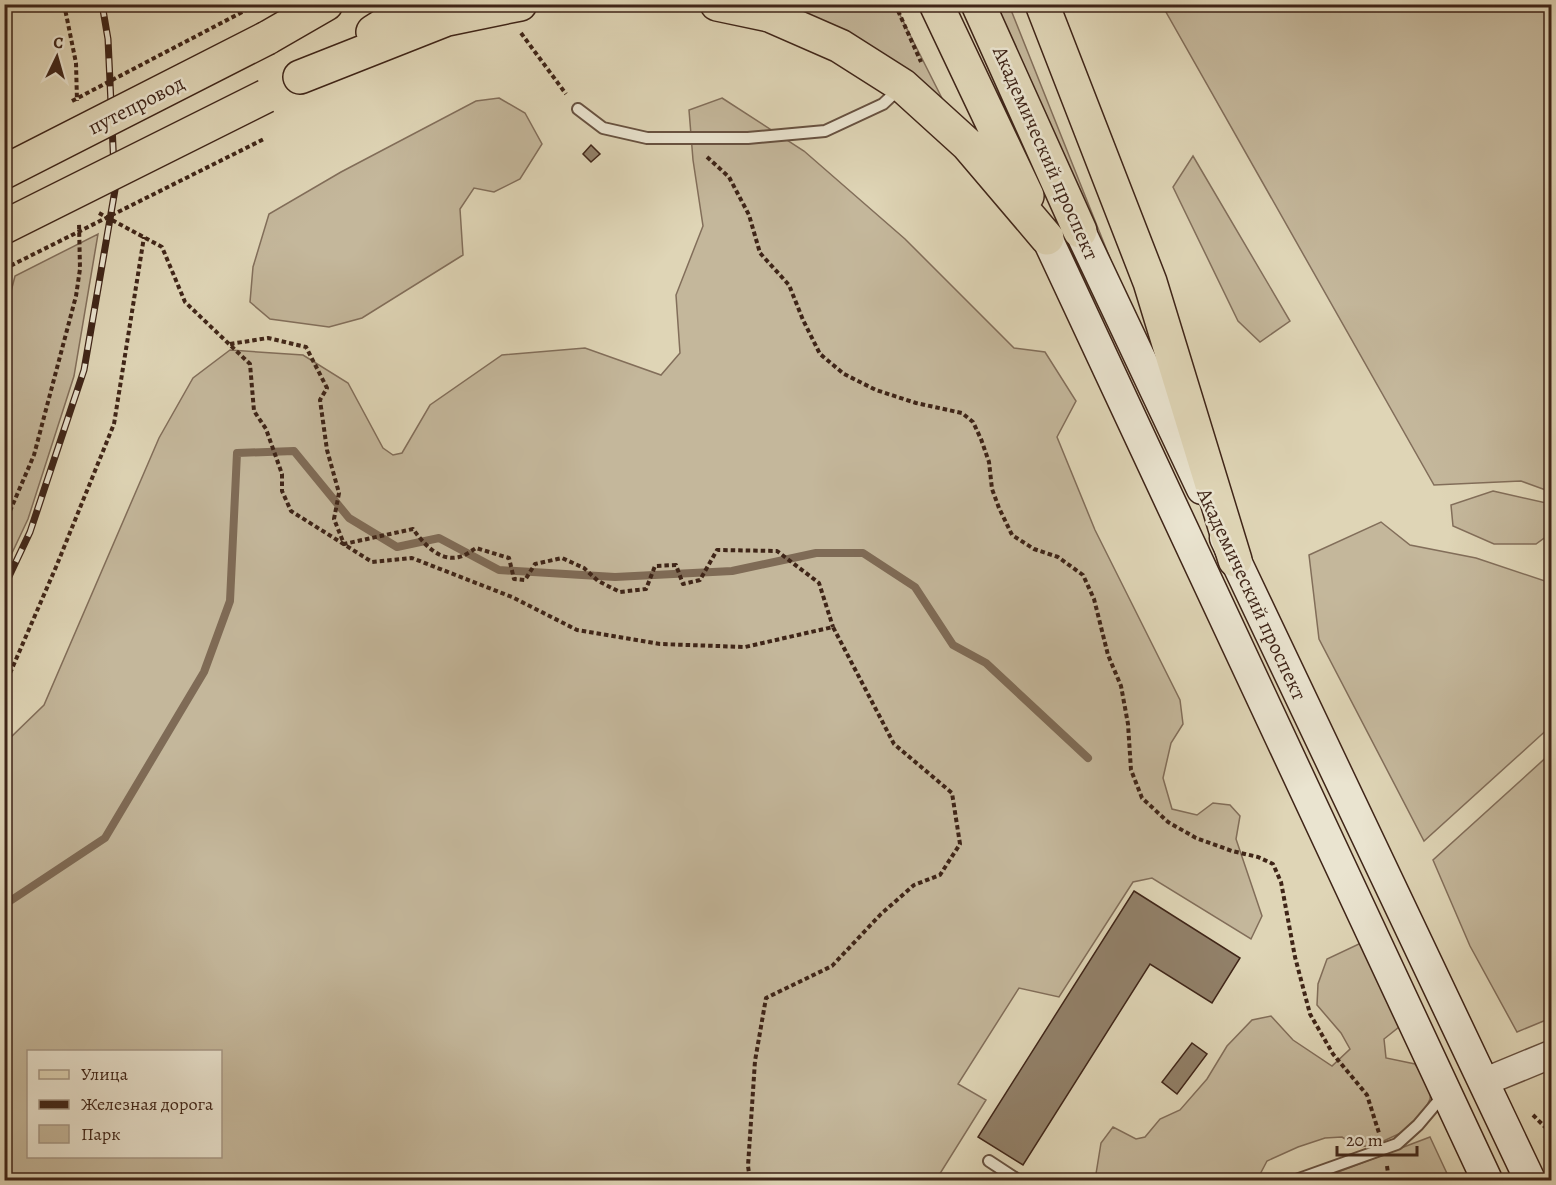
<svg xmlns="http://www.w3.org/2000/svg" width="1556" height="1185" viewBox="0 0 1556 1185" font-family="Alegreya,serif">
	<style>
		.green { fill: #c4b79b; stroke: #826e5a; stroke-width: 1.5; fill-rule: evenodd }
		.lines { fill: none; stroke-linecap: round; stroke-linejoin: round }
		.stream { stroke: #7f6b56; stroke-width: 8 }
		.building { fill: #92816a; stroke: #3f2518; stroke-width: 1.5 }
		.service-casing { stroke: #675140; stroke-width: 14 }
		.tertiary-casing { stroke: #675140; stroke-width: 30 }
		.secondary-casing { stroke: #3f2518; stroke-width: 33 }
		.primary-casing { stroke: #3f2518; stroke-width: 36 }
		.path { stroke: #3f2518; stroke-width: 4; stroke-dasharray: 4.5 3; stroke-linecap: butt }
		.service { stroke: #eae4d0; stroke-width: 10 }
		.tertiary { stroke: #eae4d0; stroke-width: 27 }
		.secondary { stroke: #eae4d0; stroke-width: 30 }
		.primary { stroke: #dfd5b6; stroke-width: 33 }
		.rail-casing { stroke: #3f2518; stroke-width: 7 }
		.rail { stroke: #eae4d0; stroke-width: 4.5; stroke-dasharray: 14; stroke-linecap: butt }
		.primary-bridge-casing { stroke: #3f2518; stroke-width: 36; stroke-linecap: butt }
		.path-bridge { stroke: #3f2518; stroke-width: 4; stroke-dasharray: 4.5 3; stroke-linecap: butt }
		.primary-bridge { stroke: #dfd5b6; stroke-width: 33 }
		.labels { text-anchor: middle; stroke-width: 5; stroke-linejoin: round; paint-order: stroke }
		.street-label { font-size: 21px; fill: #3f2518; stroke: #eae4d0 }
	</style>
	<rect width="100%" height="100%" fill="#dfd5b6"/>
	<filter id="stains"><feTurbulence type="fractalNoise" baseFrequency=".00333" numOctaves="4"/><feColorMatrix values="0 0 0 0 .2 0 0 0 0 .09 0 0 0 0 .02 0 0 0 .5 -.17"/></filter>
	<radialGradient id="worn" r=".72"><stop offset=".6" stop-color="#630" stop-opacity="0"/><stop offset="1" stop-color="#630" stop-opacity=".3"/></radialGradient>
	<path class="green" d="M715 5H895L961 136 900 85Z
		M986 5H1009L1131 311Z
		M1162 5H1551V492L1521 481 1434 485Z
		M499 98 525 113 542 144 520 179 494 192 474 188 460 209 463 255 362 318 329 327 270 319 250 302 253 267 269 214 341 172 476 101Z
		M722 98 804 151 905 239 1014 348 1045 352 1076 401 1057 437 1095 530 1180 700 1183 724 1171 743 1163 778 1172 809 1197 815 1213 803 1230 805 1240 816 1236 839 1262 916 1251 939 1152 878 1133 882 1059 997 1019 988 958 1084 986 1100 936 1180H5V747L7 741 44 705 159 438 193 378 230 350 303 355 348 383 383 448 393 455 402 453 430 405 502 355 585 348 661 375 680 353 676 295 703 226 693 160 689 110ZM28 1052H220V1156H28Z
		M1193 156 1290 321 1260 342 1238 321 1173 187Z
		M98 234 74 376 28 519 5 568 4 319 15 276Z
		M1493 491 1551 504V533L1536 544H1494L1453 526 1451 505Z
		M1381 522 1410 545 1476 558 1551 583V726L1424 841 1319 639 1309 555Z
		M1551 753V1018L1517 1032 1470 946 1433 860Z
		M1361 943 1399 1027 1384 1039 1386 1058 1415 1064 1431 1089 1430 1099 1418 1125 1375 1145 1358 1147 1342 1137 1325 1138 1298 1147 1267 1161 1257 1180H1095L1101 1143 1113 1127 1136 1139 1145 1137 1160 1119 1180 1110 1207 1079 1227 1046 1252 1020 1271 1016 1293 1040 1332 1066 1350 1049 1341 1033 1317 1005 1318 984 1327 959Z
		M1430 1137 1450 1180H1317Z"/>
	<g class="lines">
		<path class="stream" d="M4 905 105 838 204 672 230 601 237 453 294 451 349 518 397 547 439 538 499 570 615 577 732 571 816 553H863L915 587 953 645 986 663 1088 758"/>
	</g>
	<path class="building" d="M591 145 600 154 591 162 583 154Z
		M1134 891 1240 958 1212 1003 1150 964 1023 1165 978 1137Z
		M1192 1043 1207 1054 1177 1094 1162 1082Z"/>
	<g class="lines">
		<defs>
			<path id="service" d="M578 109 603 128 647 138H748L825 131 883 104 900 88
				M989 1161 1018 1180
				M1296 1180 1397 1144 1418 1125 1445 1093"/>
			<path id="tertiary" d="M1484 1082 1552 1054"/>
			<path id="secondary" d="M1080 231 1202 489
				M1047 238 1487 1180
				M1225 538 1530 1180"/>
			<path id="primary" d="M717 4 769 15 840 46 903 86 968 145 1047 238
				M936 4 1027 196
				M978 4 1080 231
				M1042 4 1150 282 1235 560
				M373 32 417 4
				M267 38 326 4
				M300 77 447 19 520 4"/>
		</defs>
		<use href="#service" class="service-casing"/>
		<use href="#tertiary" class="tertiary-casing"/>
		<use href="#secondary" class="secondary-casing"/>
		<use href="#primary" class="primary-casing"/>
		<path class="path" d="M64 4 76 63 77 101
			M895 4 921 62
			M521 33 566 94
			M707 157 729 177 749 215 760 253 789 285 803 320 820 354 844 374 876 390 916 403 962 413 973 422 981 439 989 462 992 489 999 508 1012 535 1034 549 1058 557 1083 575 1094 599 1108 655 1121 686 1128 724 1131 770 1142 798 1168 822 1196 838 1232 851 1258 857 1273 864 1281 882 1295 957 1310 1014 1333 1054 1367 1095 1379 1133
			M99 213 162 247 185 302 250 364 254 411 266 429 282 474V491L291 511 372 562 412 558 512 597 577 630 660 644 745 647 833 627 894 744 952 793 960 844 940 875 914 885 881 914 832 966 766 998 755 1061 748 1166 750 1180
			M230 344 268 338 306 347 327 388 320 400 327 450 339 493 334 519 344 544 413 529C423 543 439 562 459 557 465 556 471 551 476 548L509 558 514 579 525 580 535 564 562 558 584 568 598 581 620 592 646 589 655 566 676 565 683 584 700 580 717 550 777 551 819 583 833 627
			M4 525 34 455 76 296 80 269 79 223
			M4 687 56 567 114 424 144 237
			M1533 1115 1552 1134
			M1387 1166 1389 1180"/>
		<use href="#service" class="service"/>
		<use href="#tertiary" class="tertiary"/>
		<use href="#secondary" class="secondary"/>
		<use href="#primary" class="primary"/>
		<defs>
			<path id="rail" d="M4 587 30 532 84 370 110 219 115 190 108 39 102 4"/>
		</defs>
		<use href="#rail" class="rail-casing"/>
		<use href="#rail" class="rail"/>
		<defs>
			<path id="primary-bridge" d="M4 172 267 38
				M4 227 266 96"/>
		</defs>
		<use href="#primary-bridge" class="primary-bridge-casing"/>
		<path class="path-bridge" d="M72 101 250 8
			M4 269 264 139"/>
		<use href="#primary-bridge" class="primary-bridge"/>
	</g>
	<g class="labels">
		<g class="street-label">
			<text transform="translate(136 105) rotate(-27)" y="7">путепровод</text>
			<text transform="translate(1046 153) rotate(66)" y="7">Академический проспект</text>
			<text transform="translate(1252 594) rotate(65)" y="7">Академический проспект</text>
		</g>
	</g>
	<rect width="1556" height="1185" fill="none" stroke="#dfd5b6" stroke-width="24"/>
	<rect x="6" y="6" width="1544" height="1173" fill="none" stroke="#3f2518" stroke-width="3"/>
	<rect x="12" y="12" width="1532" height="1161" fill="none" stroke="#3f2518" stroke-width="1.5"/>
	<rect x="27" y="1050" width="195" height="108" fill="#eae4d0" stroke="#a69886" stroke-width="1.5"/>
	<rect x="39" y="1070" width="30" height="9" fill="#dfd5b6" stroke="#a69886" stroke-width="1.5"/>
	<text x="81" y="1080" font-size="18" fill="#3f2518">Улица</text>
	<rect x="39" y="1100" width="30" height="9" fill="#3f2518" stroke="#a69886" stroke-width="1.5"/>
	<text x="81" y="1110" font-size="18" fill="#3f2518">Железная дорога</text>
	<rect x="39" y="1125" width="30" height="18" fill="#c4b79b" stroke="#a69886" stroke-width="1.5"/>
	<text x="81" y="1140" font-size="18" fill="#3f2518">Парк</text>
	<g transform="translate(57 57) rotate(5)" stroke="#eae4d0" stroke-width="4.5" paint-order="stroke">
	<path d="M0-4.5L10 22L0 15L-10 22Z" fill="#3f2518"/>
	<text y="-9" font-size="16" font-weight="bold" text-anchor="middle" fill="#3f2518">С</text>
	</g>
	<path d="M1337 1146v9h80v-9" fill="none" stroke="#3f2518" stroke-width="3"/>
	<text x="1346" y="1146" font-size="18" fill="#3f2518" stroke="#eae4d0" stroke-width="4.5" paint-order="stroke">20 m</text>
	<rect width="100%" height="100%" filter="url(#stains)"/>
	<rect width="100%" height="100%" fill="url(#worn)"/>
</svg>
